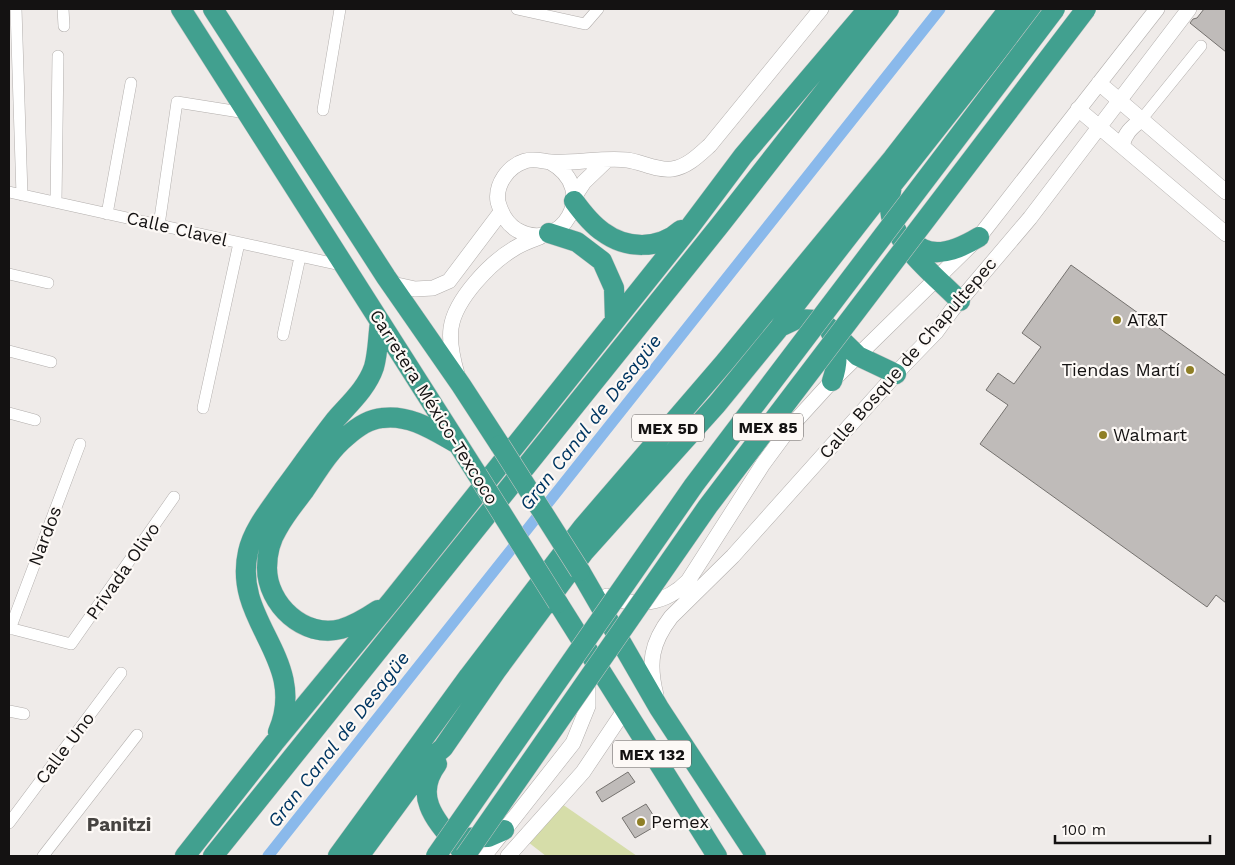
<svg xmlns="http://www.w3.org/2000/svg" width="1235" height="865" viewBox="0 0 1235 865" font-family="'Work Sans',sans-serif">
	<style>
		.green { fill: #d6dda9 }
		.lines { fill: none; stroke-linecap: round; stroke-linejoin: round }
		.canal { stroke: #8ab9eb; stroke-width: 11 }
		.building { fill: #bfbbb9; stroke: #75726f }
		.street-casing { stroke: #b2aeac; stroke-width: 12 }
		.secondary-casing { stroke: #b2aeac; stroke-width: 16 }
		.highway-casing { stroke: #c7c6c6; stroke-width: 21 }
		.street { stroke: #fff; stroke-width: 11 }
		.secondary { stroke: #fff; stroke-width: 15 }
		.highway { stroke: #41a08f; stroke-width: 20 }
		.highway-bridge-casing { stroke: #c7c6c6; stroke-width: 21; stroke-linecap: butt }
		.highway-bridge { stroke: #41a08f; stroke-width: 20 }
		.poi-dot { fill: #8f7f26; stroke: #fdf9f6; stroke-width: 2 }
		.labels { text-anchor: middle; stroke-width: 4.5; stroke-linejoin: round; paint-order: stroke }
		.shield { fill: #fdf9f6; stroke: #5a5756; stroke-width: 1 }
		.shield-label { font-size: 16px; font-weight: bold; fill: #141212 }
		.street-label { font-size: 18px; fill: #141212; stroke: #fdf9f6 }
		.poi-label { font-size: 18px; fill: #141212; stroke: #fdf9f6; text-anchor: start }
		.water-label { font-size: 19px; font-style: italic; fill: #003662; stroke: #fdf9f6 }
		.neighbourhood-label { font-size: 19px; font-weight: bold; fill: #464341; stroke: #fdf9f6 }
	</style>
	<rect width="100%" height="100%" fill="#efebe9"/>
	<path class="green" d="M562 804 637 856H546L528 842Z"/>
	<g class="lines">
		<path class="canal" d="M268 856 940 9"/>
	</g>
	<path class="building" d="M1204 9H1226V52L1190 23 1193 19 1197 18Z
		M1071 265 1226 376V603L1216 595 1207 607 980 444 1008 405 986 390 998 373 1014 384 1041 347 1022 333Z
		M628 772 635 782 602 802 596 792Z
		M646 804 659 824 635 838 622 818Z"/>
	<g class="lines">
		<defs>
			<path id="street" d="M16 9 22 195
				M63 9 64 26
				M517 9 585 24 598 9
				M323 110 340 9
				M1141 120 1201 46
				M9 192 345 266
				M56 202 58 56
				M107 214 131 83
				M159 225 177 102 246 113
				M9 274 48 283
				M283 335 300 257
				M9 351 51 362
				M203 408 239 243
				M9 413 35 420
				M9 628 71 644 174 497
				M10 629 80 444
				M9 711 24 714
				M9 823 121 673
				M43 856 137 735"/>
			<path id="secondary" d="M1099 83 1226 192
				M1078 109 1226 234
				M1122 146C1125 133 1131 128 1141 120
				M550 162C601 190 561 255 517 230 507 224 501 213 498 202 495 185 508 166 525 161 534 158 541 161 551 162 576 164 602 157 627 160 642 162 657 171 672 169 687 167 699 155 710 145L821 9
				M574 197 584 182 607 160
				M389 281 397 285 415 289 433 288 449 281 501 212
				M457 374C453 360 449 343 451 328 455 299 491 262 515 248 523 243 532 240 540 237
				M607 596C637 608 666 604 688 581L763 464 791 426 832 381 979 237 1157 9
				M656 695C648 663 651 643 671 617L733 556 904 365 936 332 952 310 1030 218 1189 9
				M484 856 573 743 588 706V678
				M508 856 583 772 624 711"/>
			<path id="highway" d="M181 9 477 474
				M213 9 386 277 461 385 500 445
				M892 185C890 195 889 206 891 216 898 248 938 278 960 301
				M574 201C582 212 591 224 603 232 626 249 659 250 681 230
				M549 233 577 242 602 261 614 288 615 320
				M906 238C911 242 917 246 923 249 941 258 964 246 979 237
				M780 327 797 319 816 320 828 327 858 356 896 374
				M830 331C839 347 838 364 832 381
				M580 571 659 708 756 856
				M558 603 717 856
				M378 610C366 618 355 625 341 629 304 639 267 604 267 568 267 554 271 539 278 528 285 515 295 503 304 491 317 472 329 451 346 437 356 428 369 419 382 418 409 414 433 430 456 443
				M278 732C309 659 232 622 248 552 253 529 271 508 284 489 301 466 318 442 336 419 350 403 367 388 374 367 378 353 378 336 380 322
				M437 764C409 801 444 828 466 856
				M464 838 488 837 504 830
				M185 856 274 743 392 600 689 228 743 156 868 9
				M213 856 720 225 889 9
				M338 856 469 676 582 528 724 363 893 158 1009 9
				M359 856 431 758 443 748 496 671 584 552 717 404 780 327 795 305 875 202 892 185 1031 9"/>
		</defs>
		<use href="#street" class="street-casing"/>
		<use href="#secondary" class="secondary-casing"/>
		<use href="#highway" class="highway-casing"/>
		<use href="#street" class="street"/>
		<use href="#secondary" class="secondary"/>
		<use href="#highway" class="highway"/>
		<defs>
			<path id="highway-bridge" d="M500 445 580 571
				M477 474 558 603
				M436 856 694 485 1055 9
				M465 856 708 506 1086 9"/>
		</defs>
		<use href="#highway-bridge" class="highway-bridge-casing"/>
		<use href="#highway-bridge" class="highway-bridge"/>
	</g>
	<g class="poi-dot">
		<circle cx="1117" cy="320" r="5"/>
		<circle cx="1190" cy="370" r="5"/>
		<circle cx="1103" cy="435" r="5"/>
		<circle cx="641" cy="822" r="5"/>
	</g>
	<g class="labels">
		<g class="shield">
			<rect x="733" y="413.5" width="70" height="27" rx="4"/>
			<rect x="632" y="414.5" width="72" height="27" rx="4"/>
			<rect x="613" y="740.5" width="78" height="27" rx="4"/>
		</g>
		<g class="shield-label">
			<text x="768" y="433">MEX 85</text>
			<text x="668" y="434">MEX 5D</text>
			<text x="652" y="760">MEX 132</text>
		</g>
		<g class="street-label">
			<text transform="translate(177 229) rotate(13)" y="6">Calle Clavel</text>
			<text transform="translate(908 358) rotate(-49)" y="6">Calle Bosque de Chapultepec</text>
			<text transform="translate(434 407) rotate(58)" y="6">Carretera México-Texcoco</text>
			<text transform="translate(45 536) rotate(-69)" y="6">Nardos</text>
			<text transform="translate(123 571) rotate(-55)" y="6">Privada Olivo</text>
			<text transform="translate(65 748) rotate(-53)" y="6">Calle Uno</text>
		</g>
		<g class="poi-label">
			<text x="1127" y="326">AT&amp;T</text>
			<text x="1180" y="376" text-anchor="end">Tiendas Martí</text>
			<text x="1113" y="441">Walmart</text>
			<text x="651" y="828">Pemex</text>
		</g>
		<g class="water-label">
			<text transform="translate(590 422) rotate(-52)" y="7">Gran Canal de Desagüe</text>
			<text transform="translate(338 739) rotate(-52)" y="7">Gran Canal de Desagüe</text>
		</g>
		<g class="neighbourhood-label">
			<text x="119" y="831">Panitzi</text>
		</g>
	</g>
	<rect width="1235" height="865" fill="none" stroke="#141212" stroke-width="20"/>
	<path d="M1055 835v8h155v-8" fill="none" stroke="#141212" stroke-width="2.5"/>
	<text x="1062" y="835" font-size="15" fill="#141212" stroke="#fdf9f6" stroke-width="4" paint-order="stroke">100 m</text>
</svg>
